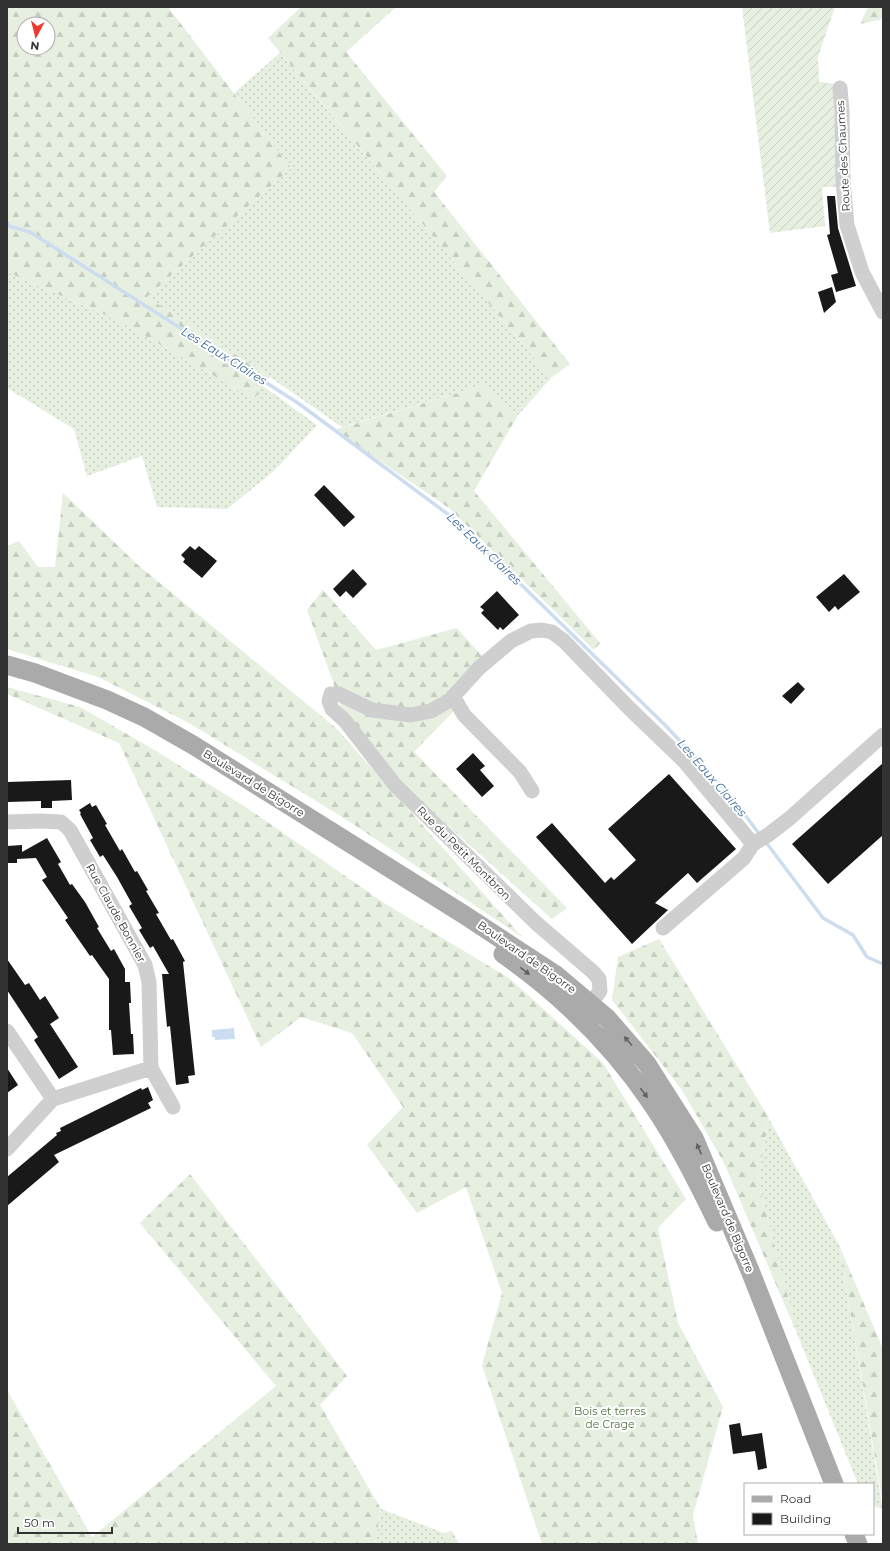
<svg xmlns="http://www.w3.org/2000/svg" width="890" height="1551" viewBox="0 0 890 1551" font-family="Montserrat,sans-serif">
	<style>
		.grass { fill: url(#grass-dots) }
		.forest { fill: url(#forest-firs); fill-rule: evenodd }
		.garden { fill: url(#garden-furrows) }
		.water { fill: #ccddef }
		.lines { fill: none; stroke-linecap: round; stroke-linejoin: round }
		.stream { stroke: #ccddef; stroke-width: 3.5 }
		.building { fill: #191919 }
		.minor { stroke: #cfcfcf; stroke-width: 15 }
		.major { stroke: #aaa; stroke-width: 19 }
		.oneway { fill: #626262 }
		.labels { text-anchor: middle; stroke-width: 4; stroke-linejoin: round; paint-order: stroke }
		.street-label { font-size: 11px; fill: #323232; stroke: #fff }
		.park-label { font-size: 11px; fill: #4e723c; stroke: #fff }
		.water-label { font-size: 12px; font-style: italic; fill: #3a699b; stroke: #fff }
	</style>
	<defs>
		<pattern id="grass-dots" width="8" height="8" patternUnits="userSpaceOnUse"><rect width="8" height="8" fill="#e6efe0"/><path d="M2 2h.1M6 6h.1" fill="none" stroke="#c6cdc1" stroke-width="1.8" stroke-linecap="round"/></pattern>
		<pattern id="forest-firs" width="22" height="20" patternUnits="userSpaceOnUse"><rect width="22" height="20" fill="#e6efe0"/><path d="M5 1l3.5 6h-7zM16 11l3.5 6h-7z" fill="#c6cdc1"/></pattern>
		<pattern id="garden-furrows" width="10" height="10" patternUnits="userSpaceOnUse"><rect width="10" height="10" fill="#e6efe0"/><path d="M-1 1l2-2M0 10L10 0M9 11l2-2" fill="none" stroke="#c6cdc1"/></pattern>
	</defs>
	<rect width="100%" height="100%" fill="#fff"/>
	<path class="grass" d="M280 53 551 378 518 415 484 385 342 427 270 377 147 297 291 168 234 93Z
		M7 272 121 322 254 399 263 386 317 425 275 470 227 509 157 507 142 456 87 476 74 429 7 388Z
		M769 1119 839 1245 883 1510 873 1505V1484H858L798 1336 758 1180Z
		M381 1509 444 1533 442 1544H375Z"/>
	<path class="forest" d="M7 7H168L291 168 147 297 270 377 254 399 121 322 7 272ZM24 24H48V48H24Z
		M301 7H396L346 52 447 176 434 192 570 364 551 378 268 38Z
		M868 7H883V19L860 24Z
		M484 385 518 415 474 491 600 643 594 650 449 508 334 430Z
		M63 493 138 565 337 729 522 937 347 820 189 723 98 677 7 649V546L19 541 38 567H55Z
		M323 590 376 650 457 628 482 656 455 710 414 752 567 908 552 919 404 786 341 707 332 679 307 610Z
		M7 687 80 707 158 752 250 810 384 903 509 978 603 1063 686 1199 658 1228 678 1323 723 1407 693 1515 698 1544H542L482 1365 502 1293 466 1187 417 1213 367 1145 403 1107 352 1033 301 1017 261 1047 119 743 7 694Z
		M659 939 769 1118 758 1180 798 1336 724 1163 682 1090 612 1000 618 957Z
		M190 1174 347 1376 320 1405 381 1509 375 1544H7V1390L92 1537 276 1386 140 1223Z
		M839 1245 883 1349V1504Z
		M452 1531 459 1544H442L444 1533Z"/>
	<path class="garden" d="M742 7H835L818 57 819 82 837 84 839 187H822L825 226 770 233Z"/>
	<path class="water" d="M234 1028 235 1039 215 1040V1037H212V1030Z"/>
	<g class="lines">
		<path class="stream" d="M7 222 9 226 30 232 298 403 453 518 666 726 731 796 760 835
			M765 841 823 918 853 935 867 957 883 964"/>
	</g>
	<path class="building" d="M827 196H835L838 228 856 286 836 292 831 275 838 273 827 235 830 234Z
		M832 287 836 302 824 313 818 292Z
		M324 485 355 517 344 527 314 495Z
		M190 546 195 550 199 546 217 561 202 578 183 562 185 559 181 555Z
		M353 569 367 584 353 598 346 591 340 597 333 589Z
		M844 574 860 592 838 610 835 606 829 612 816 597Z
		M497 591 519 615 503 630 500 627 498 630 481 613 484 610 480 607Z
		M798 682 805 689 791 704 782 696Z
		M473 753 485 766 480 770 494 786 482 797 456 769Z
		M883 763V835L828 884 792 844Z
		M669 774 736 849 697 883 688 873 655 903 668 910 632 944 536 837 552 823 605 883 611 877 614 880 636 860 608 829Z
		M71 780 72 800 52 801V808H41V801L8 802 7 782Z
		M90 803 92 807 96 805 107 824 105 825 120 851 122 849 135 872 137 871 148 890 146 891 159 913 156 914 171 940 173 939 185 961 183 962 195 1075 188 1076 189 1083 176 1085 170 1026 167 1027 162 974H169L153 946 150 948 139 930 142 928 129 906 132 904 117 877 103 855 100 857 90 840 93 838 80 814 81 813 79 810Z
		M47 838 61 862 58 864 70 885 72 884 85 902 99 927 97 928 111 951 114 949 125 969V982H130L131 1003H129L131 1034H133L134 1054 113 1055 111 1030H109V979L92 955 90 956 65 920 68 918 42 880 47 877 36 858 17 859V863H7V846L22 845V852Z
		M7 959 25 985 29 983 40 1000 45 996 59 1018 50 1024 78 1067 59 1079 34 1040 38 1037 7 990Z
		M7 1068 18 1085 7 1093Z
		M148 1087 153 1100 148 1103 151 1108 54 1155 59 1162 7 1206V1177L57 1135 56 1133 61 1131 60 1128 141 1088 142 1090Z
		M740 1423 742 1436 762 1433 767 1468 758 1470 755 1451 733 1454 729 1425Z"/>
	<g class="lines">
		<path class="minor" d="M840 88 842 111 843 181 847 225 862 272 883 312
			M453 696 464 715 520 772 532 791
			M7 822 40 821 61 822 70 830 145 965 149 982 151 1068 173 1107
			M753 844 768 835 790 818 883 735
			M663 928 744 858 753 844
			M591 1003 600 991 599 979 593 972 535 922 395 785 345 721 332 709 329 701 331 694H339L372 710 411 715 431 711 450 700 479 668 511 641 531 631 542 630 552 632 564 641 630 709 684 761 753 844
			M7 1031 53 1099
			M7 1149 53 1099 151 1068"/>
		<path class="major" d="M7 665 35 673 107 700 144 717 193 745 463 914 556 975 607 1018 647 1064 694 1138 751 1273 834 1484
			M503 954C560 994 613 1046 652 1104 677 1141 697 1181 717 1222
			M854 1534 858 1544"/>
	</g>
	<defs><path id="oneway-solid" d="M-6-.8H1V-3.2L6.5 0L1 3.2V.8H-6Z"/></defs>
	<g class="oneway">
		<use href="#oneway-solid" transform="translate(525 971) rotate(38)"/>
		<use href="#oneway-solid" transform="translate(628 1041) rotate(-131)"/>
		<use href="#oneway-solid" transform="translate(644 1093) rotate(53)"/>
		<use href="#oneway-solid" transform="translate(699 1149) rotate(-114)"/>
	</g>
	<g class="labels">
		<g class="street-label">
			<text transform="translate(843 156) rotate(-93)" y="4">Route des Chaumes</text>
			<text transform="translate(254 783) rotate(32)" y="4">Boulevard de Bigorre</text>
			<text transform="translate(464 853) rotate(45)" y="4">Rue du Petit Montbron</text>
			<text transform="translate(116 913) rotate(61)" y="4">Rue Claude Bonnier</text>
			<text transform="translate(527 957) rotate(35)" y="4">Boulevard de Bigorre</text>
			<text transform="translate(728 1218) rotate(67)" y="4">Boulevard de Bigorre</text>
		</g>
		<g class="park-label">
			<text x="610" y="1415">Bois et terres<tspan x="610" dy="13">de Crage</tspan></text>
		</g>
		<g class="water-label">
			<text transform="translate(224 356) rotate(32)" y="4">Les Eaux Claires</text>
			<text transform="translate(484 549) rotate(44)" y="4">Les Eaux Claires</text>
			<text transform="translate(712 778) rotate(49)" y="4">Les Eaux Claires</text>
		</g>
	</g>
	<rect width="890" height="1551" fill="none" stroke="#323232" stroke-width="16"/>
	<rect x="744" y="1483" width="130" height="52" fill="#ffffff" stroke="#adadad"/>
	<rect x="752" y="1496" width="20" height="6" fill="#aaaaaa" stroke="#adadad"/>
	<text x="780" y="1503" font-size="12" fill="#323232">Road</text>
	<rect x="752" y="1513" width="20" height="12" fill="#191919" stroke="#adadad"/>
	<text x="780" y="1523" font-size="12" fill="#323232">Building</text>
	<g transform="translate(36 36) rotate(187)"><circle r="19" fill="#ffffff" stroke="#adadad"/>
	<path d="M0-3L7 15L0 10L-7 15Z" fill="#ef382e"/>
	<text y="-6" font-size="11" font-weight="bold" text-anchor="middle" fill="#323232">N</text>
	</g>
	<path d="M18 1527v6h94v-6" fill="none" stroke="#323232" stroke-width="2"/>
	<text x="24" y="1527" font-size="12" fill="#323232" stroke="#ffffff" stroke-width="3" paint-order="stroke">50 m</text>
</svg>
